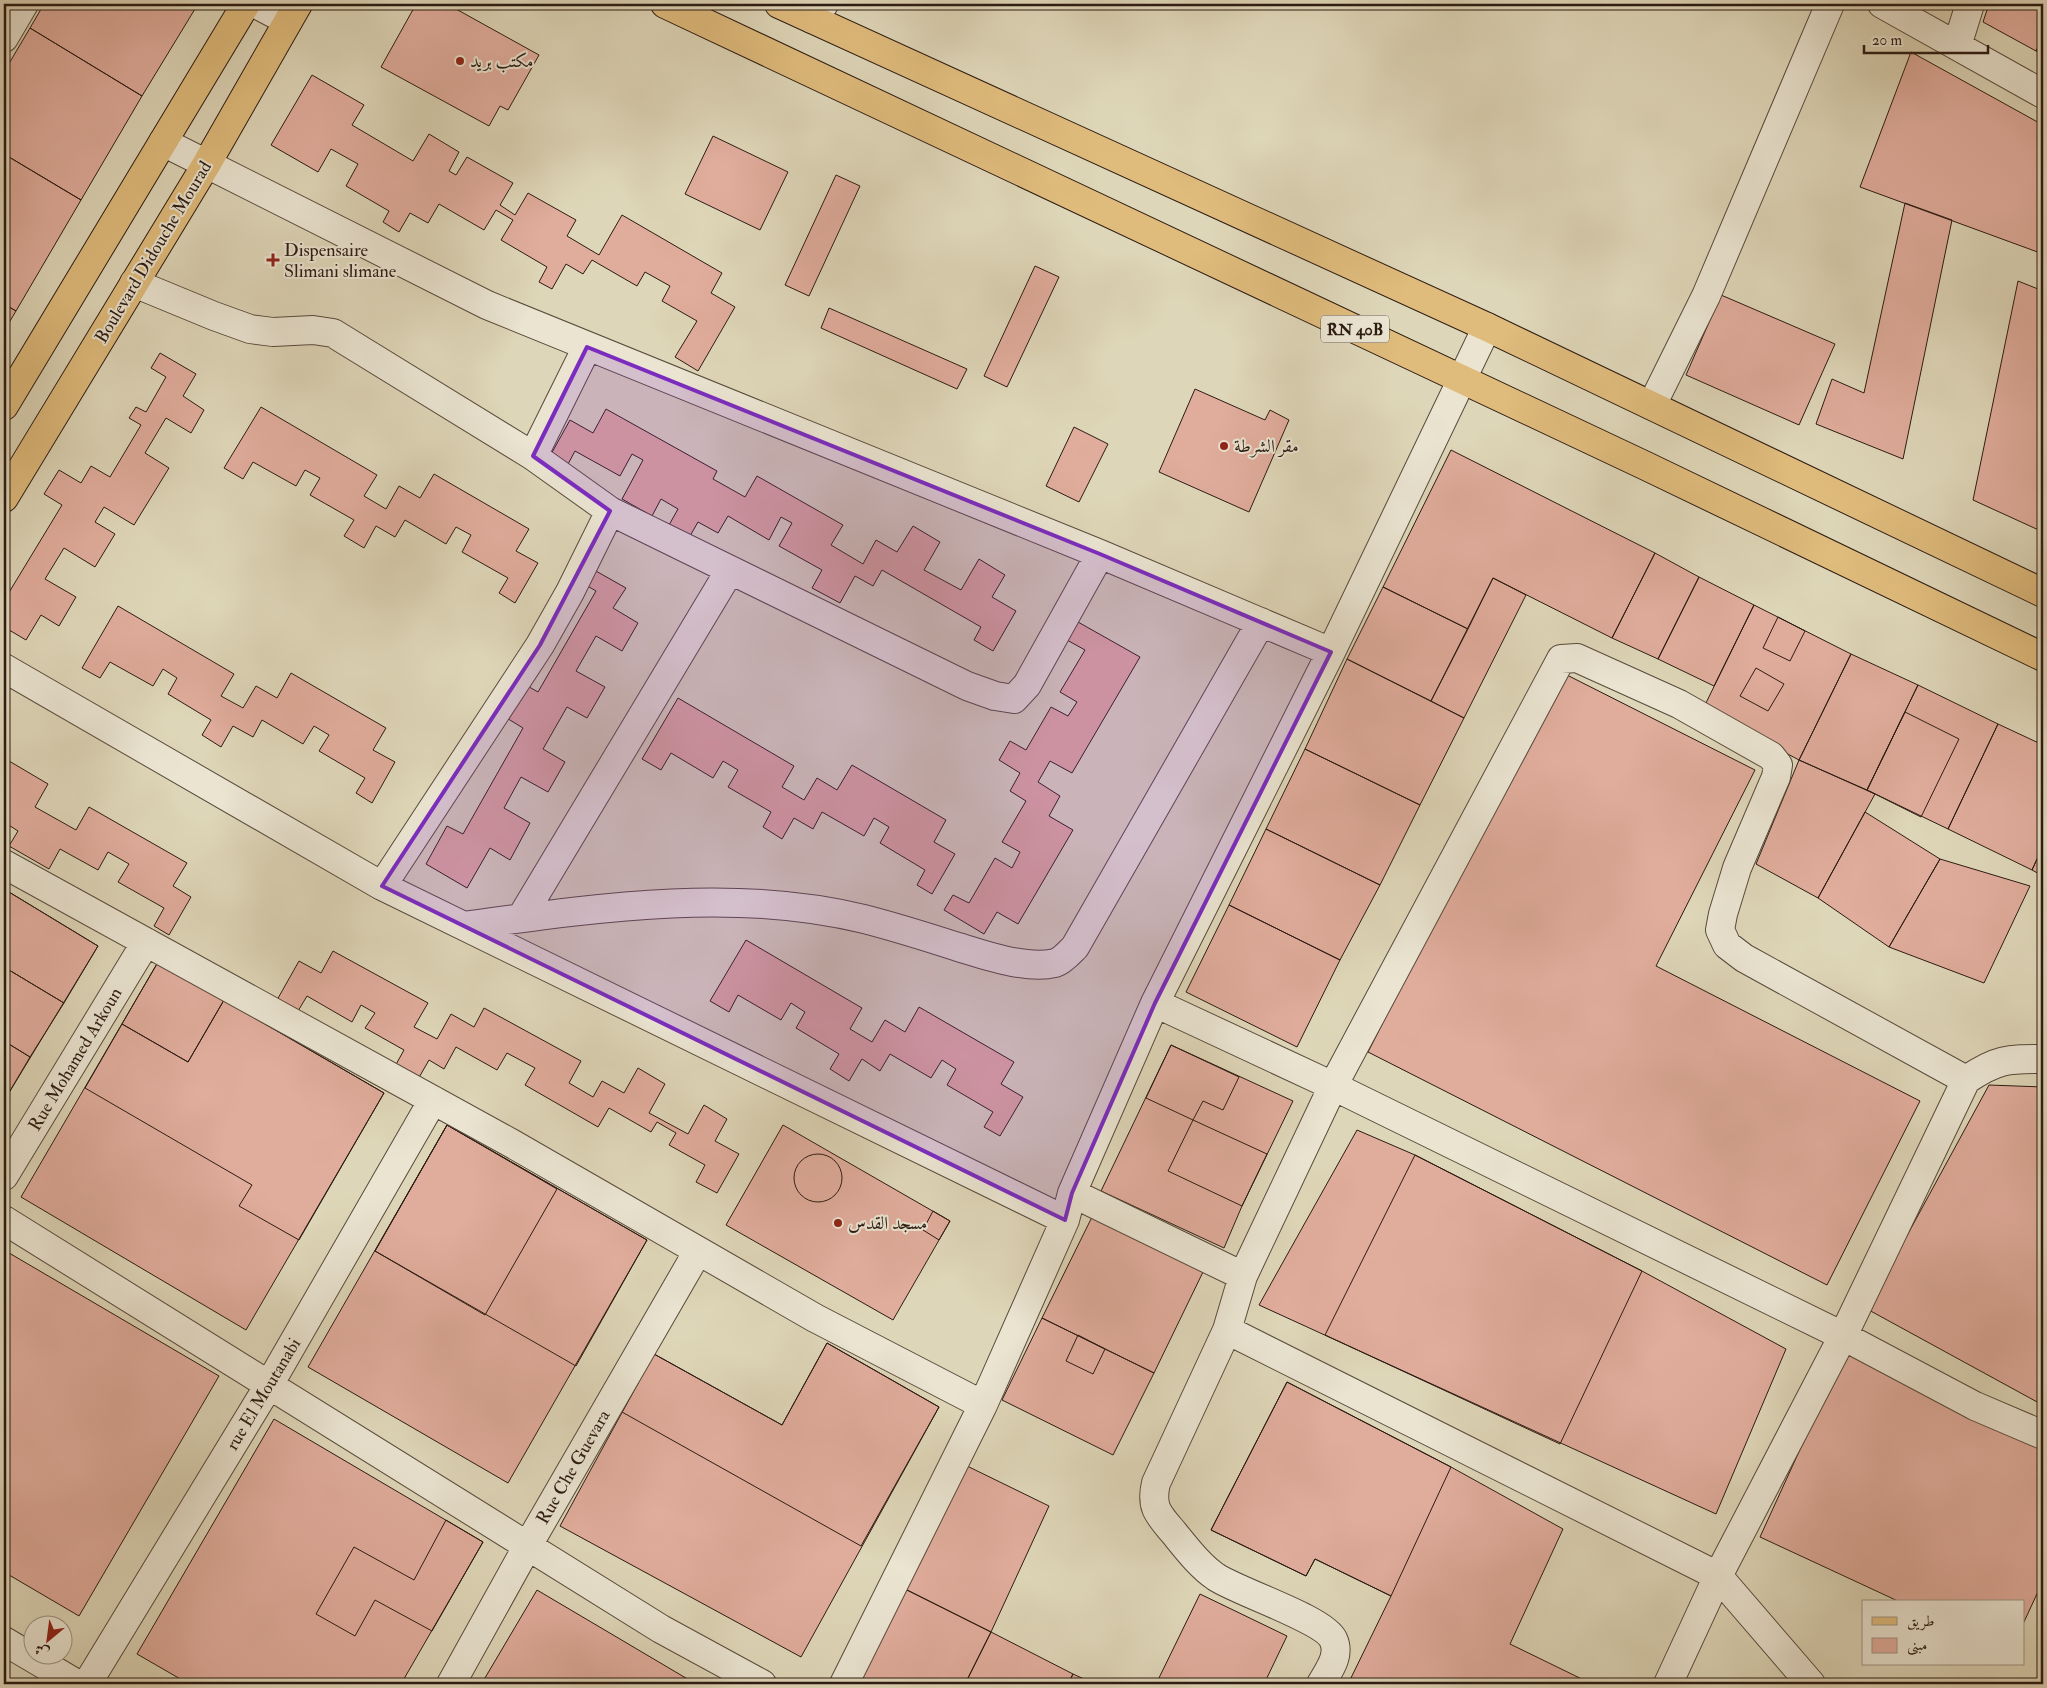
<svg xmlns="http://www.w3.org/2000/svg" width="2047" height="1688" viewBox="0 0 2047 1688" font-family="'IM FELL Double Pica',Amiri,serif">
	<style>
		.building { fill: #e0ac9c; stroke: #2c1b13 }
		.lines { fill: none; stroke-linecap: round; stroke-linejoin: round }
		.minor-casing { stroke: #584a3c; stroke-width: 30 }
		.major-casing { stroke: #2c1b13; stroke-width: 30 }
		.minor { stroke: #eae4d1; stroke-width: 28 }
		.major { stroke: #dfbb7c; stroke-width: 28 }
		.marked { fill: #7b2cbf; fill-opacity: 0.2; stroke: #7b2cbf; stroke-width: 4; stroke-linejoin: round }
		.poi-dot { fill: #8f2418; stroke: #eae4d1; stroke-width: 2 }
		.labels { text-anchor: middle; stroke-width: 4; stroke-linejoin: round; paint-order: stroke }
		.shield { fill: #eae4d1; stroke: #65574c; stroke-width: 1 }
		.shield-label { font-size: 16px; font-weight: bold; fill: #2c1b13 }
		.poi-label { font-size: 18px; fill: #2c1b13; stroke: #eae4d1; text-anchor: start }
		.street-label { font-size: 18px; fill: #2c1b13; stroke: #eae4d1 }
	</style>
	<rect width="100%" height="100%" fill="#ded6b8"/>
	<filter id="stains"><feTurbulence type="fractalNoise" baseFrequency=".004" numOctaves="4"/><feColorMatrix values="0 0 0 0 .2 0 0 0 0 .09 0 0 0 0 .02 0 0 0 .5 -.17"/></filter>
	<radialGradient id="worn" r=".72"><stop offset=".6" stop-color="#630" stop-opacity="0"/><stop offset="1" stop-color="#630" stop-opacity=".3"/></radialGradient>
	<path class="building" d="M44 4H198L142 96 30 28Z
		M410 4H447L539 55 508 110 500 106 489 126 381 67 415 6Z
		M1989 4H2043V38L2036 51 1983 22Z
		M30 28 142 96 81 200 4 154V72Z
		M2043 38V55L2036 51Z
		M1911 52 2043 125V254L1860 187Z
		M312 75 364 105 352 125 413 161 429 134 459 152 449 171 456 175 467 157 513 183 500 205 515 215 528 193 576 220 567 236 599 255 622 215 722 273 711 293 735 307 698 371 675 357 697 321 662 301 670 286 645 272 637 286 592 260 583 274 566 264 552 289 539 282 547 267 501 240 513 220 496 210 484 230 439 204 428 223 410 213 399 232 383 222 389 211 346 186 358 164 331 149 318 172 271 145Z
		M713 136 788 172 760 230 685 194Z
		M4 154 81 200 16 311 4 304Z
		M836 175 860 186 809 296 785 285Z
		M1905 203 1952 220 1903 459 1816 424 1832 379 1864 393Z
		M1035 266 1059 277 1007 387 984 376Z
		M2018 281 2043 291V532L1973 500Z
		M1721 295 1835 344 1799 425 1686 375Z
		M4 304 16 311 4 331Z
		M829 308 967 369 957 389 821 328Z
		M160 353 196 374 183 396 204 410 191 433 166 418 145 453 169 468 134 525 104 507 95 522 115 534 95 567 64 548 45 579 76 597 59 626 41 615 26 640 4 627V592L8 594 62 505 44 494 59 470 81 483 91 466 110 477 141 425 129 418 136 407 146 412 166 377 151 368Z
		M1195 389 1265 420 1270 410 1289 420 1249 512 1159 472Z
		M261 407 377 475 364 496 386 509 399 486 420 498 434 474 529 529 516 551 538 563 515 603 499 593 508 578 462 552 471 535 456 527 446 544 405 520 395 537 376 526 364 548 344 536 354 520 310 495 320 478 305 470 296 486 253 462 243 479 224 468Z
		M606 409 717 471 713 479 745 497 757 476 843 525 831 545 863 564 876 540 897 552 913 526 940 542 924 570 961 590 979 559 1005 575 992 597 1016 611 993 651 974 640 981 627 882 570 873 586 855 576 840 603 812 588 822 570 779 546 792 523 781 517 769 540 728 516 718 533 698 522 690 536 669 525 678 509 661 499 652 516 622 499 643 460 632 454 620 476 575 451 567 466 550 456 570 420 593 433Z
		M1074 427 1108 444 1079 502 1046 486Z
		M1451 450 1655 553 1612 638 1493 578 1468 629 1383 587Z
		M1655 553 1699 577 1658 659 1612 638Z
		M587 566 626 588 613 608 638 623 622 651 596 636 576 671 605 687 587 718 567 707 543 749 565 762 548 792 521 777 504 808 530 823 510 860 490 848 467 888 426 864 447 826 463 834 523 728 505 717 524 684 538 692 596 591 579 581Z
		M1699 577 1754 605 1714 686 1658 659Z
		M1493 578 1526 595 1464 718 1431 701Z
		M1383 587 1468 629 1431 701 1347 659Z
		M1754 605 1851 654 1799 760 1703 709Z
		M118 606 234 674 221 696 243 708 256 686 277 698 291 673 386 728 373 750 395 762 372 803 356 793 365 778 319 751 329 735 314 726 303 744 262 720 253 737 233 726 221 747 202 735 211 720 168 694 177 678 163 669 153 686 110 662 100 678 82 668Z
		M1778 617 1805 631 1790 661 1763 648Z
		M1078 622 1140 657 1072 773 1050 761 1038 782 1060 796 1049 816 1073 830 1018 924 997 912 984 934 944 910 953 895 969 903 995 858 1012 868 1020 852 1002 842 1026 801 1010 791 1020 773 999 760 1010 741 1026 750 1051 707 1068 716 1077 702 1060 692 1085 650 1067 640Z
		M1851 654 1918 685 1867 790 1799 760Z
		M1347 659 1464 718 1420 805 1305 749Z
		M1756 668 1784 684 1768 711 1740 696Z
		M1561 672 1755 770 1656 966 1920 1101 1827 1285 1368 1052Z
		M1918 685 1998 724 1948 829 1867 790Z
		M678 698 794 766 782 787 804 800 817 778 837 790 852 765 946 820 934 842 955 854 932 894 917 885 925 870 880 843 889 827 874 818 864 836 822 812 813 829 794 818 782 839 763 827 771 812 728 787 738 770 723 761 713 778 671 753 661 770 642 759Z
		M1905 712 1959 739 1921 817 1867 790Z
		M1998 724 2043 745V846L2032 870 1948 829Z
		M1305 749 1420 805 1380 885 1266 829Z
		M4 758 48 784 35 807 76 830 89 807 187 863 173 886 191 897 169 935 154 926 164 908 118 882 129 864 108 852 98 870 60 849 49 869 9 846 18 831 4 822Z
		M1799 760 1875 794 1818 898 1756 864Z
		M1865 812 1940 859 1889 947 1818 898Z
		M1266 829 1380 885 1340 960 1229 905Z
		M2043 846V876L2032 870Z
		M1940 859 2030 886 1984 983 1889 947Z
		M4 889 98 946 4 1101Z
		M4 889 98 946 64 1003 4 967Z
		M1229 905 1340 960 1297 1047 1186 992Z
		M746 940 862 1008 850 1029 872 1042 885 1020 905 1032 919 1007 1014 1062 1001 1084 1023 1097 1000 1136 984 1127 993 1112 947 1085 956 1069 942 1060 931 1078 890 1054 880 1071 862 1059 849 1081 830 1069 839 1054 796 1028 805 1012 791 1003 781 1020 738 995 729 1012 710 1001Z
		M333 951 428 1003 414 1027 437 1039 451 1014 474 1027 484 1008 581 1061 569 1083 593 1097 602 1081 624 1093 638 1068 665 1084 649 1113 688 1134 704 1105 727 1119 715 1141 739 1154 717 1193 696 1182 705 1165 669 1145 676 1133 657 1122 651 1132 609 1108 598 1127 525 1085 535 1068 507 1053 497 1070 456 1047 444 1069 429 1060 417 1081 394 1068 404 1050 365 1028 375 1013 361 1005 352 1022 307 996 298 1011 277 1000 299 961 321 973Z
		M158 962 384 1093 246 1330 21 1197Z
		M158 962 224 1000 188 1062 122 1024Z
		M4 967 64 1003 30 1057 4 1041Z
		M224 1000 384 1093 299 1240 239 1206 252 1185 85 1088 122 1024 188 1062Z
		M4 1041 30 1057 4 1101Z
		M1171 1045 1293 1101 1242 1206 1224 1248 1101 1191Z
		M1171 1045 1239 1077 1223 1110 1203 1101 1193 1120 1146 1098Z
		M1989 1085 2043 1087V1395L2039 1403 1867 1309Z
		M1193 1120 1267 1154 1242 1206 1168 1171Z
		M447 1125 647 1240 508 1483 308 1367Z
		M447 1125 647 1240 576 1366 375 1251Z
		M447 1125 557 1189 485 1315 375 1251Z
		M783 1125 950 1221 893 1320 726 1225Z
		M1357 1130 1415 1155 1642 1271 1786 1349 1716 1514 1259 1305Z
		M794 1178a24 24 0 1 1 48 0a24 24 0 1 1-48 0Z
		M1415 1155 1642 1271 1560 1444 1325 1335Z
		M933 1211 950 1221 939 1240 923 1230Z
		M1092 1217 1203 1272 1154 1373 1042 1318Z
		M4 1250 219 1376 79 1616 4 1572Z
		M1042 1318 1154 1373 1113 1455 1002 1400Z
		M1078 1335 1105 1349 1093 1374 1066 1361Z
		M827 1343 939 1407 801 1657 560 1526 654 1354 782 1425Z
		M827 1343 939 1407 861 1546 622 1412 654 1354 782 1425Z
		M1845 1351 2043 1443V1581L2023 1624V1602H1900L1760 1537Z
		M1287 1382 1451 1467 1563 1529 1510 1644 1592 1684H1348L1391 1596 1315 1559 1306 1576 1211 1530Z
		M1287 1382 1451 1467 1391 1596 1315 1559 1306 1576 1211 1530Z
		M274 1419 483 1542 401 1684H189L137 1654Z
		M965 1465 1049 1506 991 1632 905 1589Z
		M446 1520 483 1542 432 1631 375 1600 355 1636 316 1614 354 1547 414 1580Z
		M905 1589 991 1632 965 1684H857Z
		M537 1590 696 1684H483L482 1683Z
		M1200 1594 1287 1636 1264 1684H1156Z
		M991 1632 1073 1674 1068 1684H965Z
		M1073 1674 1095 1684H1068Z"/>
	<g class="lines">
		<defs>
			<path id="minor" d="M256 4 288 21
				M1882 4 2043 94
				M812 19 824 4
				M4 38 24 4
				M1957 46 1970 4
				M163 142 487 305 1100 554 1331 652
				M134 283 214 316 250 329 273 332 313 330 333 333 533 456 610 511 967 686 995 696 1014 699 1027 685 1100 554
				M1652 405 1706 296 1830 4
				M533 456 587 347
				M4 668 382 886 1065 1220
				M4 864 511 1143 815 1318 983 1405
				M382 886 540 645 570 592 610 511
				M521 918 730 570
				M464 926C595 908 734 887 864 919 895 927 927 937 958 947 985 955 1027 970 1055 963 1062 961 1070 952 1075 947L1261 622
				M1155 1003 1333 1086 1843 1336 1975 1406 2043 1435
				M4 1176 146 942
				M1072 1193 1243 1276
				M4 1220 661 1629 762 1684
				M1227 1330 1718 1576 1811 1684
				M4 1641 77 1684
				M87 1684 269 1385 433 1100
				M451 1684 527 1547 698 1251
				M844 1684 983 1405 1065 1220 1072 1193 1155 1003 1331 652 1487 327
				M1321 1684C1329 1670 1341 1655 1333 1639 1323 1619 1241 1593 1216 1577 1200 1566 1187 1549 1174 1533 1159 1515 1150 1508 1156 1483L1227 1330 1243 1276 1333 1086 1561 659 1577 658 1679 704 1771 756 1778 765 1776 777 1737 868 1723 914 1720 930 1727 945 1744 958 1966 1080
				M1668 1684 1718 1576 1843 1336 1966 1080C1997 1059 2007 1059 2043 1059"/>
			<path id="major" d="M665 4 1646 466 2043 657
				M779 4 1487 327 2043 593
				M4 406 246 4
				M4 498 206 165 298 4"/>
		</defs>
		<use href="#minor" class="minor-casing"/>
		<use href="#major" class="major-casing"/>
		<use href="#minor" class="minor"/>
		<use href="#major" class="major"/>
	</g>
	<path class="marked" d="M587 347 1100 554 1331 652 1155 1003 1072 1193 1065 1220 382 886 540 645 610 511 533 456Z"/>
	<g class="poi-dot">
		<circle cx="460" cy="61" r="5"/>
		<path d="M270.5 252.5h5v5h5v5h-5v5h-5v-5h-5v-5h5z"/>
		<circle cx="1224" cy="446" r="5"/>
		<circle cx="838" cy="1223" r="5"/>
	</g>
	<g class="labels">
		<rect class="shield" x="1321" y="315.5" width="68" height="27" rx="4"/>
		<g class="shield-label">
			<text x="1355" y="335">RN 40B</text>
		</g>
		<g class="poi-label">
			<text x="470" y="67">مكتب بريد</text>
			<text x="284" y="256">Dispensaire<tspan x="284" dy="21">Slimani slimane</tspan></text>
			<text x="1234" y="452">مقر الشرطة</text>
			<text x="848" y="1229">مسجد القدس</text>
		</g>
		<g class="street-label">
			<text transform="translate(153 252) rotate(-59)" y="6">Boulevard Didouche Mourad</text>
			<text transform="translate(75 1059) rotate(-59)" y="6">Rue Mohamed Arkoun</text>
			<text transform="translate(263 1394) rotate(-59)" y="6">rue El Moutanabi</text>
			<text transform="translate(573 1467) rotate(-60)" y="6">Rue Che Guevara</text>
		</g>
	</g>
	<rect width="2047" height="1688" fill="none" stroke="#ded6b8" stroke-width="20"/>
	<rect x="5" y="5" width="2037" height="1678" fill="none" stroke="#2c1b13" stroke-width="2.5"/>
	<rect x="10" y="10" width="2027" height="1668" fill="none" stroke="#2c1b13"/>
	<rect x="1862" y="1600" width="162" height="65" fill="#eae4d1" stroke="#9e9485"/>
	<rect x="1872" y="1617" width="25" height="8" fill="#dfbb7c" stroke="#9e9485"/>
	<text x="1907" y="1626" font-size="15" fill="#2c1b13">طريق</text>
	<rect x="1872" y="1638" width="25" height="15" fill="#e0ac9c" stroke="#9e9485"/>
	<text x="1907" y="1650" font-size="15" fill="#2c1b13">مبنى</text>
	<g transform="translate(48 1640) rotate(209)"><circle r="24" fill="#eae4d1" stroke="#9e9485"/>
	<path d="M0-4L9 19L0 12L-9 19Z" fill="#8f2418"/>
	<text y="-8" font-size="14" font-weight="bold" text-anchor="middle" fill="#2c1b13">ش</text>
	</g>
	<path d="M1864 45v8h124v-8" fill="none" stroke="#2c1b13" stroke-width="2.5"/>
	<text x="1872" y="45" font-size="15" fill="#2c1b13" stroke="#eae4d1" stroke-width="4" paint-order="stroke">20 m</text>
	<rect width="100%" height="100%" filter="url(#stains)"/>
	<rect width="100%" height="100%" fill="url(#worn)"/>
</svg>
